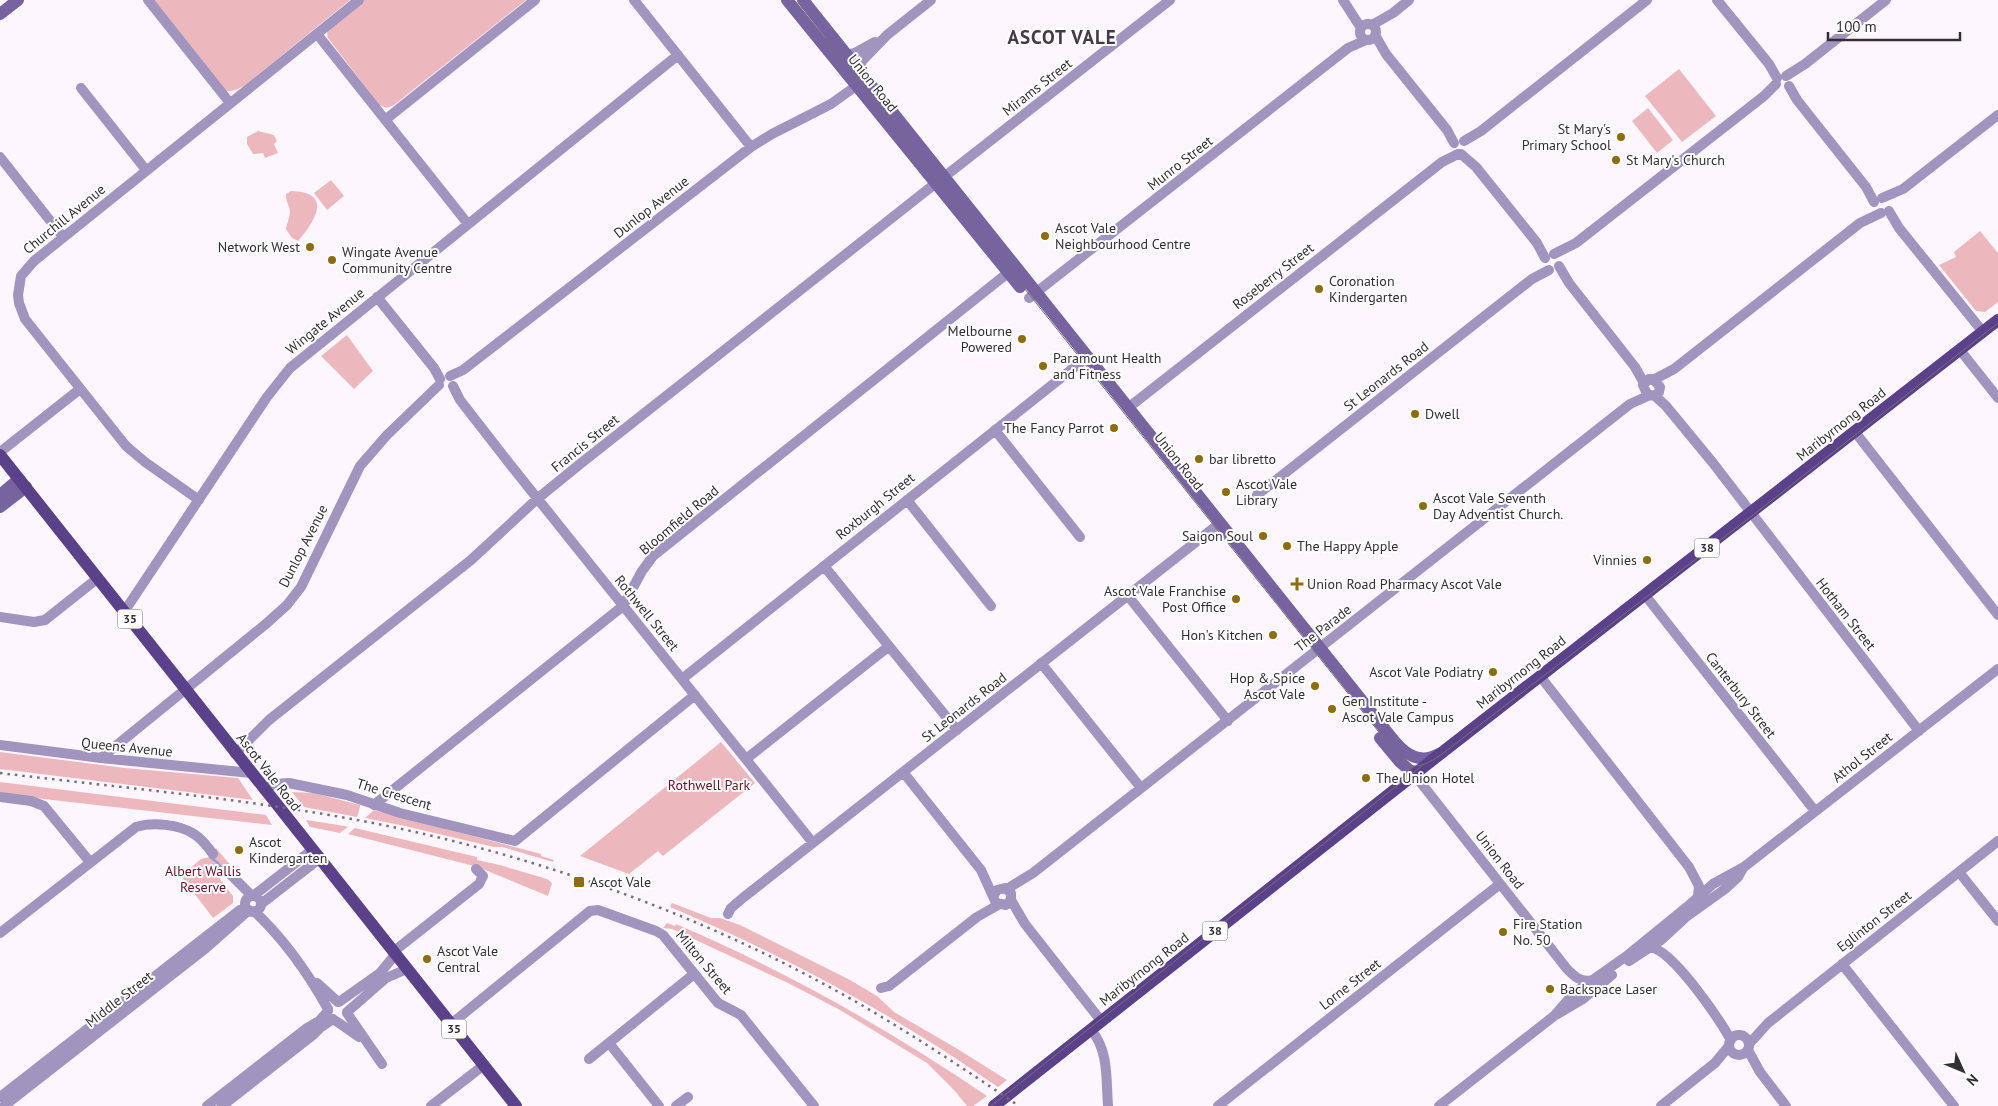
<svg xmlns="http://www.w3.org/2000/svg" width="1998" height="1106" viewBox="0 0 1998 1106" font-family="'PT Sans',sans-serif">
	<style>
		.green { fill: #edb8bd }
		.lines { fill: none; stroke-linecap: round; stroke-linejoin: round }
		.stream { stroke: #909ed4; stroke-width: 2.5 }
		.street { stroke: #a194bf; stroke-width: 10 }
		.secondary { stroke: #7863a1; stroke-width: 12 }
		.primary { stroke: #5b408a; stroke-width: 12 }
		.tram { stroke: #766f77; stroke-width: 1 }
		.rail { stroke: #766f77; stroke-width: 2.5; stroke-dasharray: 2.5 5; stroke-linecap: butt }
		.poi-dot { fill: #8c6c0e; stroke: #fff; stroke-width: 2 }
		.labels { text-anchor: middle; stroke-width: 4; stroke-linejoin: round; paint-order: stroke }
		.shield { fill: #fff; stroke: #716d72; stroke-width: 1 }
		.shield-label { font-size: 12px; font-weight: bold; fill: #342e35 }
		.street-label { font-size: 14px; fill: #342e35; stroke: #fff }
		.poi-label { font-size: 14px; fill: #342e35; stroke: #fff; text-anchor: start }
		.park-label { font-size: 14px; fill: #631326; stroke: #fff }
		.district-label { font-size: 19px; font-weight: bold; letter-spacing: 1px; fill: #453847; stroke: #fff }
	</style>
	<rect width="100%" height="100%" fill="#fdf6fe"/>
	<path class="green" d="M153 0H350L244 86C237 89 231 93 224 90Z
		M362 0H526L394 105 387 108 379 105 328 38 327 33 330 27Z
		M1679 69 1716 116 1682 142 1645 96Z
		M1648 108 1673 140 1657 153 1632 121Z
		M258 131 274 135 277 141 274 144 278 153 265 158 263 153 253 154 247 144V137Z
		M331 180 344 196 327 210 314 193Z
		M291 191C333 192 316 220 298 241L292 238 286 229C287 222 292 213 289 207 287 201 286 201 286 194Z
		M1980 231 1998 253V302L1985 312 1976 311 1939 265 1956 257 1954 252Z
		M347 335 373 371 354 389 321 356Z
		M721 742 755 783 663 856 658 851 629 874 580 856Z
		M0 752 125 768 238 778 253 800 0 769Z
		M0 782 266 815 272 825 0 794Z
		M292 792 314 793 360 805V807L357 817 304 807Z
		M374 810 541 854V856L554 860 553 862 502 847H494L405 826 365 818Z
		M306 820 345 826 348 827 340 833 310 827Z
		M355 828 477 857V860L500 865 547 879 552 883 548 896 478 867 348 834Z
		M216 848 233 868 224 872 219 878 233 896V903L213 918 181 876 201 859 210 857Z
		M672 903 711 918H720L740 925 850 980 877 996 894 1012 956 1048 1007 1080 998 1087C895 1015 786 956 670 907Z
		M667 923 675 926 676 924C786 971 888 1029 987 1096L973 1106H967L955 1091 927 1063 840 1010 788 983 700 942 672 929 663 928Z"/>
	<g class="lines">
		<path class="stream" d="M210 857 218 863 224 872"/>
		<path class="street" d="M148 0 230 103
			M634 0 751 147
			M1343 0 1361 28
			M1717 0 1769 64 1777 78
			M1360 32a8 8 0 1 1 16 0a8 8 0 1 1-16 0Z
			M1372 25 1393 13 1409 0
			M317 34 468 224
			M1375 35 1386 54 1447 130 1454 143
			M842 58 846 55 855 53 875 42
			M856 73 859 71 862 61 887 35 931 0
			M1786 76 1805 64 1886 0
			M1789 86 1797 100 1866 187 1874 202
			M81 88 146 170
			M385 120 535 0
			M1464 141 1481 131 1647 0
			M1461 154 1476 167 1537 243 1545 258
			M0 157 63 237
			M944 177 1170 0
			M1882 198 1903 189 1998 115
			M1889 211 1899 228 1983 332
			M1554 254 1576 243 1764 96 1776 84
			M1559 266 1569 283 1635 367 1644 383
			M377 297 434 368 440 379
			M1029 298 1348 48 1366 40
			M1960 350 1998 398
			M450 376 463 370 751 147 772 134 831 104 863 81
			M1653 380 1674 369 1860 223 1881 213
			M453 386 460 400 509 463 813 843
			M1655 396 1659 392 1660 387 1654 380 1649 379 1643 385 1647 394 1655 396 1666 406 1713 463 1919 731
			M1128 408 1442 162 1458 154
			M995 430 1080 537
			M1855 432 1998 615
			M0 452 80 389
			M1257 495 1532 279 1549 270
			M199 500 145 462 126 446 25 319 19 303 18 295 21 276 34 261 359 0
			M907 500 991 606
			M824 566 957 730
			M1645 595 1815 811
			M1128 596 1228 721
			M124 612 267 397 290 368 678 55
			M0 617 34 622 45 620 98 578
			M1041 663 1141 788
			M1540 676 1689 867 1699 886 1698 896
			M682 679 1081 362
			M0 745 101 758 251 773
			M235 754 269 720 471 560 537 499 580 464 936 183
			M101 758 267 623 287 605 301 587 360 466 387 435 439 385
			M746 759 888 647
			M903 772 981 870 996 903 1006 905 1011 900V893L1005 888 997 890 994 895
			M1414 774 1567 969C1574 976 1581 983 1592 980
			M264 790 274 784 289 783 347 795 400 813 515 841 695 695
			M0 797 31 801 44 806 90 862
			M374 805 623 606 642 571 653 556 1014 268
			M1959 872 1998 921
			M229 873 252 896
			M1007 889 1033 873 1630 404 1650 395
			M253 896 312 850
			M245 904a8 8 0 1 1 16 0a8 8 0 1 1-16 0Z
			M1011 900 1025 924 1102 1022
			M261 904 319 859
			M254 911C285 940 308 973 328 1009
			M728 914 731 908 744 897 1220 523
			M0 933 136 827C152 822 179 824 194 834 202 839 208 847 213 854
			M1650 947C1673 950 1719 1019 1731 1040
			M393 952 479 884 483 876 476 869
			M1629 961 1661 940 1686 917 1725 889 1738 877 1743 868
			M1842 964 1954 1106
			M317 983 338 1002
			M881 988 889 986 977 917 998 905
			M339 1002 380 973 395 955
			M347 1012 386 978 407 969
			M347 1013 382 1064
			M1554 1016 1574 993 1628 955 1687 907 1713 884 1744 867 1998 669
			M336 1021 359 1037
			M451 1024 590 911 598 910 656 931 663 935 718 1003 741 1015 814 1106
			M1091 1030C1109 1050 1106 1080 1108 1106
			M1729 1045a10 10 0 1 1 20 0a10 10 0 1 1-20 0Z
			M609 1043 659 1106
			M1749 1044 1768 1023 1998 841
			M1748 1050 1760 1072 1786 1106
			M589 1059 694 974
			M0 1097 240 910
			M4 1106 206 948 249 910
			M207 1106 307 1028 319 1021 328 1011
			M222 1106 313 1035 321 1027 333 1019
			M431 1106 484 1065
			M676 1106 688 1097
			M1218 1106 1500 884
			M1439 1106 1554 1016 1583 999 1612 975
			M1661 1106 1715 1063 1729 1046"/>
		<path class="secondary" d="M787 0 1020 287
			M803 0 1395 742C1407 756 1421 764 1439 754
			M0 14 18 0
			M0 495 19 479
			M0 507 26 487
			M1380 738 1400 762 1414 774"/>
		<path class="primary" d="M0 455 516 1106
			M994 1106 1435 758 1998 320"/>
		<path class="tram" d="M794 0 1398 756C1412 773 1426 765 1442 754L1753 515 1998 323
			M991 1106 1422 766"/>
		<path class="rail" d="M0 773C124 788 250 799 373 823 543 857 708 917 858 1003 913 1035 966 1070 1019 1106"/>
	</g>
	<g class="poi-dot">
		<circle cx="1621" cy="137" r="5"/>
		<circle cx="1616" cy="160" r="5"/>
		<circle cx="1045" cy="236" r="5"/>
		<circle cx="310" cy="247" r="5"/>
		<circle cx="332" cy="260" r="5"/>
		<circle cx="1319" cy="289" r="5"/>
		<circle cx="1022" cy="339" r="5"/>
		<circle cx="1043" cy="366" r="5"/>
		<circle cx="1415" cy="414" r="5"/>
		<circle cx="1114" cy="428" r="5"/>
		<circle cx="1199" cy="459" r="5"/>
		<circle cx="1226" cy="492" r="5"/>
		<circle cx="1423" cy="506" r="5"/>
		<circle cx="1263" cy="536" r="5"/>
		<circle cx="1287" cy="546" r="5"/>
		<circle cx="1647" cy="560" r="5"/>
		<path d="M1294.5 576.5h5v5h5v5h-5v5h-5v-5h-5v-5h5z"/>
		<circle cx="1236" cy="599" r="5"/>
		<circle cx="1273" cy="635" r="5"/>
		<circle cx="1493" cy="672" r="5"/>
		<circle cx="1315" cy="686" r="5"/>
		<circle cx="1332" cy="709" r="5"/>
		<circle cx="1366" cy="778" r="5"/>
		<circle cx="239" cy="850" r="5"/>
		<rect x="573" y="876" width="12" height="12" rx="2.5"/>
		<circle cx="1503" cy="932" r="5"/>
		<circle cx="427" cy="959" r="5"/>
		<circle cx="1550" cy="989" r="5"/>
	</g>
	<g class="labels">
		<g class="shield">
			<rect x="1694.5" y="538.5" width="25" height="19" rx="4"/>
			<rect x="117.5" y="609.5" width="25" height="19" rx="4"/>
			<rect x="1202.5" y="921.5" width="25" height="19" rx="4"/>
			<rect x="441.5" y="1019.5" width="25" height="19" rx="4"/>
		</g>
		<g class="shield-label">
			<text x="1707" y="552">38</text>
			<text x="130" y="623">35</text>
			<text x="1215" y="935">38</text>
			<text x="454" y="1033">35</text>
		</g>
		<g class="street-label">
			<text transform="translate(873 83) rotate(51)" y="5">Union Road</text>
			<text transform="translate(1037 87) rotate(-38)" y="5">Mirams Street</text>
			<text transform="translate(1180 163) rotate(-38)" y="5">Munro Street</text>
			<text transform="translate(651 207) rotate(-38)" y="5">Dunlop Avenue</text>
			<text transform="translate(64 219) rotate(-39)" y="5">Churchill Avenue</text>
			<text transform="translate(1273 276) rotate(-38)" y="5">Roseberry Street</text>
			<text transform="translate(325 321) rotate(-39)" y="5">Wingate Avenue</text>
			<text transform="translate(1386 376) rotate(-38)" y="5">St Leonards Road</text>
			<text transform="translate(1841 424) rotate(-38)" y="5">Maribyrnong Road</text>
			<text transform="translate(585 443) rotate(-39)" y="5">Francis Street</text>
			<text transform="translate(1179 461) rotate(51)" y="5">Union Road</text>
			<text transform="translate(875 506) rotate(-39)" y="5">Roxburgh Street</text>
			<text transform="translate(679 520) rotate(-40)" y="5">Bloomfield Road</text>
			<text transform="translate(303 546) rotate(-63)" y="5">Dunlop Avenue</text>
			<text transform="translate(647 613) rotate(51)" y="5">Rothwell Street</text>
			<text transform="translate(1846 614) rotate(52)" y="5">Hotham Street</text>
			<text transform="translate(1323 628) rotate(-38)" y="5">The Parade</text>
			<text transform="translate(1521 672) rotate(-38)" y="5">Maribyrnong Road</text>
			<text transform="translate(1741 695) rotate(52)" y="5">Canterbury Street</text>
			<text transform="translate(964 707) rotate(-38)" y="5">St Leonards Road</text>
			<text transform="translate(127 747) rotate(6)" y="5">Queens Avenue</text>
			<text transform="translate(1862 757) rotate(-38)" y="5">Athol Street</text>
			<text transform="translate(269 772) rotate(52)" y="5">Ascot Vale Road</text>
			<text transform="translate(394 794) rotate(17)" y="5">The Crescent</text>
			<text transform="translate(1500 860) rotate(52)" y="5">Union Road</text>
			<text transform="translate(1874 921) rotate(-38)" y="5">Eglinton Street</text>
			<text transform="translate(704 962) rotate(50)" y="5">Milton Street</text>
			<text transform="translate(1144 969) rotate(-38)" y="5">Maribyrnong Road</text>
			<text transform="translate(1350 984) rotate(-38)" y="5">Lorne Street</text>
			<text transform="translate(119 999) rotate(-38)" y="5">Middle Street</text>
		</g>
		<g class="poi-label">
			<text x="1611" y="134" text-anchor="end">St Mary's<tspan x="1611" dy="16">Primary School</tspan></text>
			<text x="1626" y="165">St Mary's Church</text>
			<text x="1055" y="233">Ascot Vale<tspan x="1055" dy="16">Neighbourhood Centre</tspan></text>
			<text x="300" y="252" text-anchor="end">Network West</text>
			<text x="342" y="257">Wingate Avenue<tspan x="342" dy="16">Community Centre</tspan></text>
			<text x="1329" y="286">Coronation<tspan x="1329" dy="16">Kindergarten</tspan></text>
			<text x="1012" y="336" text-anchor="end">Melbourne<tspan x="1012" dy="16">Powered</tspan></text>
			<text x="1053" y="363">Paramount Health<tspan x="1053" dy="16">and Fitness</tspan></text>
			<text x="1425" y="419">Dwell</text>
			<text x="1104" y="433" text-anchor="end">The Fancy Parrot</text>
			<text x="1209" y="464">bar libretto</text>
			<text x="1236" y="489">Ascot Vale<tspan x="1236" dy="16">Library</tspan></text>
			<text x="1433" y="503">Ascot Vale Seventh<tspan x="1433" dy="16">Day Adventist Church.</tspan></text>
			<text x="1253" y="541" text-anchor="end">Saigon Soul</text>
			<text x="1297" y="551">The Happy Apple</text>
			<text x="1637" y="565" text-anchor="end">Vinnies</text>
			<text x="1307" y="589">Union Road Pharmacy Ascot Vale</text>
			<text x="1226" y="596" text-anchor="end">Ascot Vale Franchise<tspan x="1226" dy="16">Post Office</tspan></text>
			<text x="1263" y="640" text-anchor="end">Hon's Kitchen</text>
			<text x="1483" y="677" text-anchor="end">Ascot Vale Podiatry</text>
			<text x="1305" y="683" text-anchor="end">Hop &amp; Spice<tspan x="1305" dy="16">Ascot Vale</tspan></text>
			<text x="1342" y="706">Gen Institute -<tspan x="1342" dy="16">Ascot Vale Campus</tspan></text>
			<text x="1376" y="783">The Union Hotel</text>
			<text x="249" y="847">Ascot<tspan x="249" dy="16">Kindergarten</tspan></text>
			<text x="590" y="887">Ascot Vale</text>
			<text x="1513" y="929">Fire Station<tspan x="1513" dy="16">No. 50</tspan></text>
			<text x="437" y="956">Ascot Vale<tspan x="437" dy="16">Central</tspan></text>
			<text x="1560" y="994">Backspace Laser</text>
		</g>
		<g class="park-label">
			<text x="709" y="790">Rothwell Park</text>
			<text x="203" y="876">Albert Wallis<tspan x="203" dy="16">Reserve</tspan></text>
		</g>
		<g class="district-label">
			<text x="1062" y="44">ASCOT VALE</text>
		</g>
	</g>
	<g transform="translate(1963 1071) rotate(134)" stroke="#ffffff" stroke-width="4" paint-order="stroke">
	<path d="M0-4L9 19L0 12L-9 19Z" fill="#342e35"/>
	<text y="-8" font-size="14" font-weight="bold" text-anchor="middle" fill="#342e35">N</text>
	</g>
	<path d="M1828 32v8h132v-8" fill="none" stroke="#342e35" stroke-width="2.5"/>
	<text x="1836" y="32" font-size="15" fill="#342e35" stroke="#ffffff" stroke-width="4" paint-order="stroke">100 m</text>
</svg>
